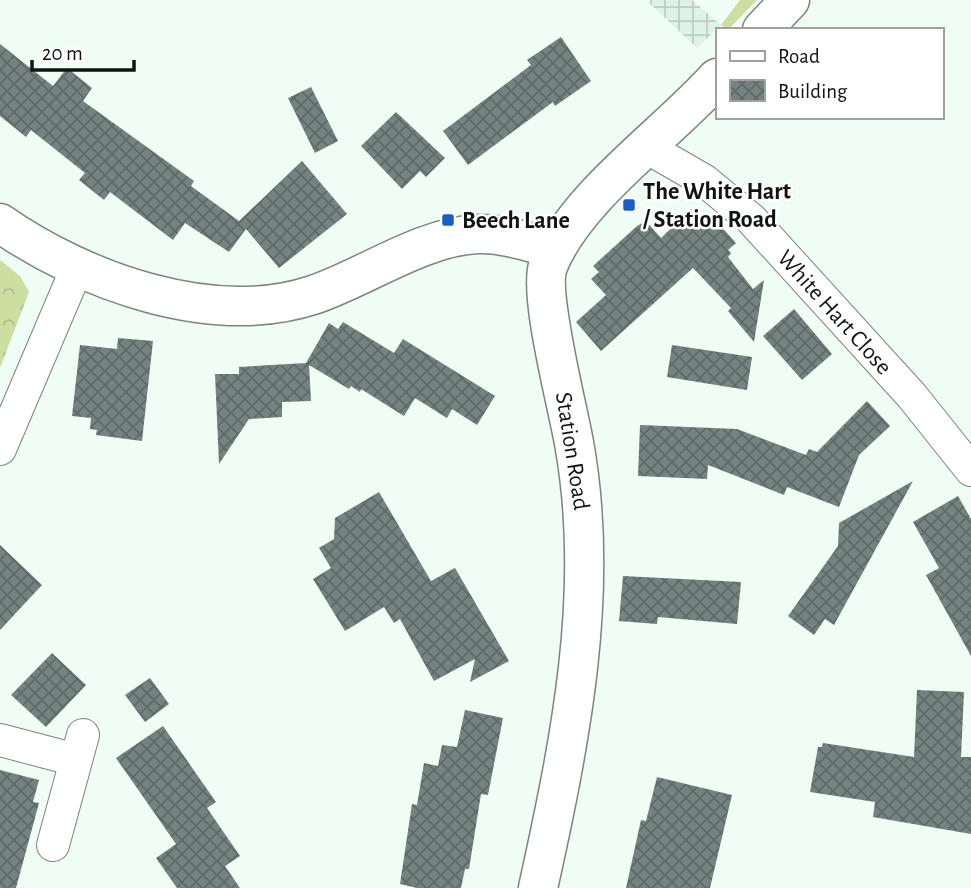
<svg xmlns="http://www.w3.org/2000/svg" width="971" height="888" viewBox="0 0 971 888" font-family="'Alegreya Sans',sans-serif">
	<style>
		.industrial { fill: url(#industrial-grid) }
		.grass { fill: url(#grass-tufts) }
		.park { fill: url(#park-crowns) }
		.building { fill: url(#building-cross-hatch) }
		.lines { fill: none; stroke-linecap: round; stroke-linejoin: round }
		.street-casing { stroke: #79857e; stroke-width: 34 }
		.secondary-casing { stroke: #79857e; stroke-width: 41 }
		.street { stroke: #fff; stroke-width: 32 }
		.secondary { stroke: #fff; stroke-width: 38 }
		.poi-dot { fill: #1a5dc8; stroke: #fff; stroke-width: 2.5 }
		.labels { text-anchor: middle; stroke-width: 5; stroke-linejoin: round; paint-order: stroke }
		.poi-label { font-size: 24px; font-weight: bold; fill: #101412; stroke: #fff; text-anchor: start }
		.street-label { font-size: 24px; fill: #101412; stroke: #fff }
	</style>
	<defs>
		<pattern id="industrial-grid" width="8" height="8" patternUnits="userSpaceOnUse" patternTransform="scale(1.75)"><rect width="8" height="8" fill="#def2e7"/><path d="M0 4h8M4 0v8" fill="none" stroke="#bdcfc5"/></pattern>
		<pattern id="grass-tufts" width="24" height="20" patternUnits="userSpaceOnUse" patternTransform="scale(1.75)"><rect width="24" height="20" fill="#cddea1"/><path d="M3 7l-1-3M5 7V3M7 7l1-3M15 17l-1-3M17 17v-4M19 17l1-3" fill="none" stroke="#afbe8a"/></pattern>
		<pattern id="park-crowns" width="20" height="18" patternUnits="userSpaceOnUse" patternTransform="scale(1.75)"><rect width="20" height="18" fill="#cddea1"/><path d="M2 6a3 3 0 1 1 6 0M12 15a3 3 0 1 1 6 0" fill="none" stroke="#afbe8a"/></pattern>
		<pattern id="building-cross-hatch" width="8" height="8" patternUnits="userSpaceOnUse" patternTransform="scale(1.75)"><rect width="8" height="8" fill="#758380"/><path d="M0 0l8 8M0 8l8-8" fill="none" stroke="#5f6a67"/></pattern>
	</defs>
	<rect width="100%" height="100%" fill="#f0fdf6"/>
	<path class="industrial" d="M650 0H692L721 25 697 48 648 2Z"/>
	<path class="grass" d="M740 0H757L728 30 721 25Z"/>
	<path class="park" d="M0 260 20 276 29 292 0 368Z"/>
	<path class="building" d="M561 37 591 81 555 106 553 102 468 165 443 131 531 65 527 60Z
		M0 44 53 86 67 68 92 88 83 101 194 181 191 186 239 221 302 161 347 214 279 268 246 229 229 252 185 223 173 240 110 192 104 200 79 180 85 173 31 130 26 137 0 116Z
		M311 87 338 141 315 153 288 98Z
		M396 112 445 158 426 177 420 171 402 189 361 146Z
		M691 209 703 222 711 215 736 243 728 250 731 253 728 257 753 289 764 280 754 342 728 311 731 308 693 268 601 351 576 322 606 295 591 279 599 272 593 266 637 226 646 221 661 238Z
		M794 309 832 354 802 380 763 336Z
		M343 322 394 353 403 339 495 396 477 425 452 409 447 418 415 398 404 416 361 389 360 392 351 386 349 389 309 365 311 401 282 402V417L249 419 219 464 215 374H239V367L306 363 329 323 338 329Z
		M118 338 153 341 142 441 96 435 97 430 90 429 91 418 72 416 80 345 117 349Z
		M672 345 752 357 747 390 667 377Z
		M867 401 890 426 859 455 839 507 787 487 784 495 708 465 707 479 638 476 640 425 737 429 806 455 809 449 817 452Z
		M913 481 834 625 825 619 814 635 788 616 838 546 839 523Z
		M379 492 431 581 455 568 509 661 470 682 475 659 434 681 400 619 394 623 384 607 345 631 313 579 331 568 319 548 334 539 335 518Z
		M958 496 971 519V656L926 575 939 568 913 522Z
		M0 545 42 585 0 630Z
		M623 576 741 582 737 624 658 617 657 624 619 621Z
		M52 653 86 685 46 727 11 695Z
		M150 678 169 704 145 722 125 695Z
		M917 690 964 692 961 757H971V834L873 817 875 802 810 792 818 747H822L823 743 914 757Z
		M465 710 503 718 488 795 481 794 469 869H465L461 888H417L400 884 412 804 417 805 424 763 438 766 442 745 457 747Z
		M163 726 216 802 207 808 240 856 225 866 240 888H177L156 858 176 844 116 758Z
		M0 770 39 780 33 802 39 803 16 888H0Z
		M657 777 732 795 710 888H626L641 820 646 821Z"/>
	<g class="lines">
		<defs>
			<path id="street" d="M648 148 705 181 751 219 912 396 971 470
				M0 449 77 268
				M0 740 76 760
				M53 845 83 735"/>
			<path id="secondary" d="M762 30 790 0
				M0 223C83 281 212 328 313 295 364 278 423 236 478 234 504 233 531 243 556 249
				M538 888C570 743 601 591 574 443 568 408 538 294 548 266 575 197 667 134 717 78"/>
		</defs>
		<use href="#street" class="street-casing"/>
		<use href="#secondary" class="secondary-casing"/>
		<use href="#street" class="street"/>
		<use href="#secondary" class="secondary"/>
	</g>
	<g class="poi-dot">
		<rect x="622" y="198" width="14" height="14" rx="3.5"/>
		<rect x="441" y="213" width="14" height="14" rx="3.5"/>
	</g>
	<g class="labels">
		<g class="poi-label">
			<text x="643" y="199">The White Hart<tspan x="643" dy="28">/ Station Road</tspan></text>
			<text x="462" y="228">Beech Lane</text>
		</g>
		<g class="street-label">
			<text transform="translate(835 312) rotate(48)" y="8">White Hart Close</text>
			<text transform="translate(573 451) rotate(81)" y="8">Station Road</text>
		</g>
	</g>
	<rect x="716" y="28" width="228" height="91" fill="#ffffff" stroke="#9fa1a0" stroke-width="2"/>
	<rect x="730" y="51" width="35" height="10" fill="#ffffff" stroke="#9fa1a0" stroke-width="2"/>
	<text x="778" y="63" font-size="21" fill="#101412">Road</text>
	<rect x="730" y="80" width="35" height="21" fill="url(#building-cross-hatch)" stroke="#9fa1a0" stroke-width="2"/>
	<text x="778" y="98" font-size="21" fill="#101412">Building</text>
	<path d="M32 60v10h102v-10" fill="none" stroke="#101412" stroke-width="3.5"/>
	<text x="42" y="60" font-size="21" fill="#101412" stroke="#ffffff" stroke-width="5" paint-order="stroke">20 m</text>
</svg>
